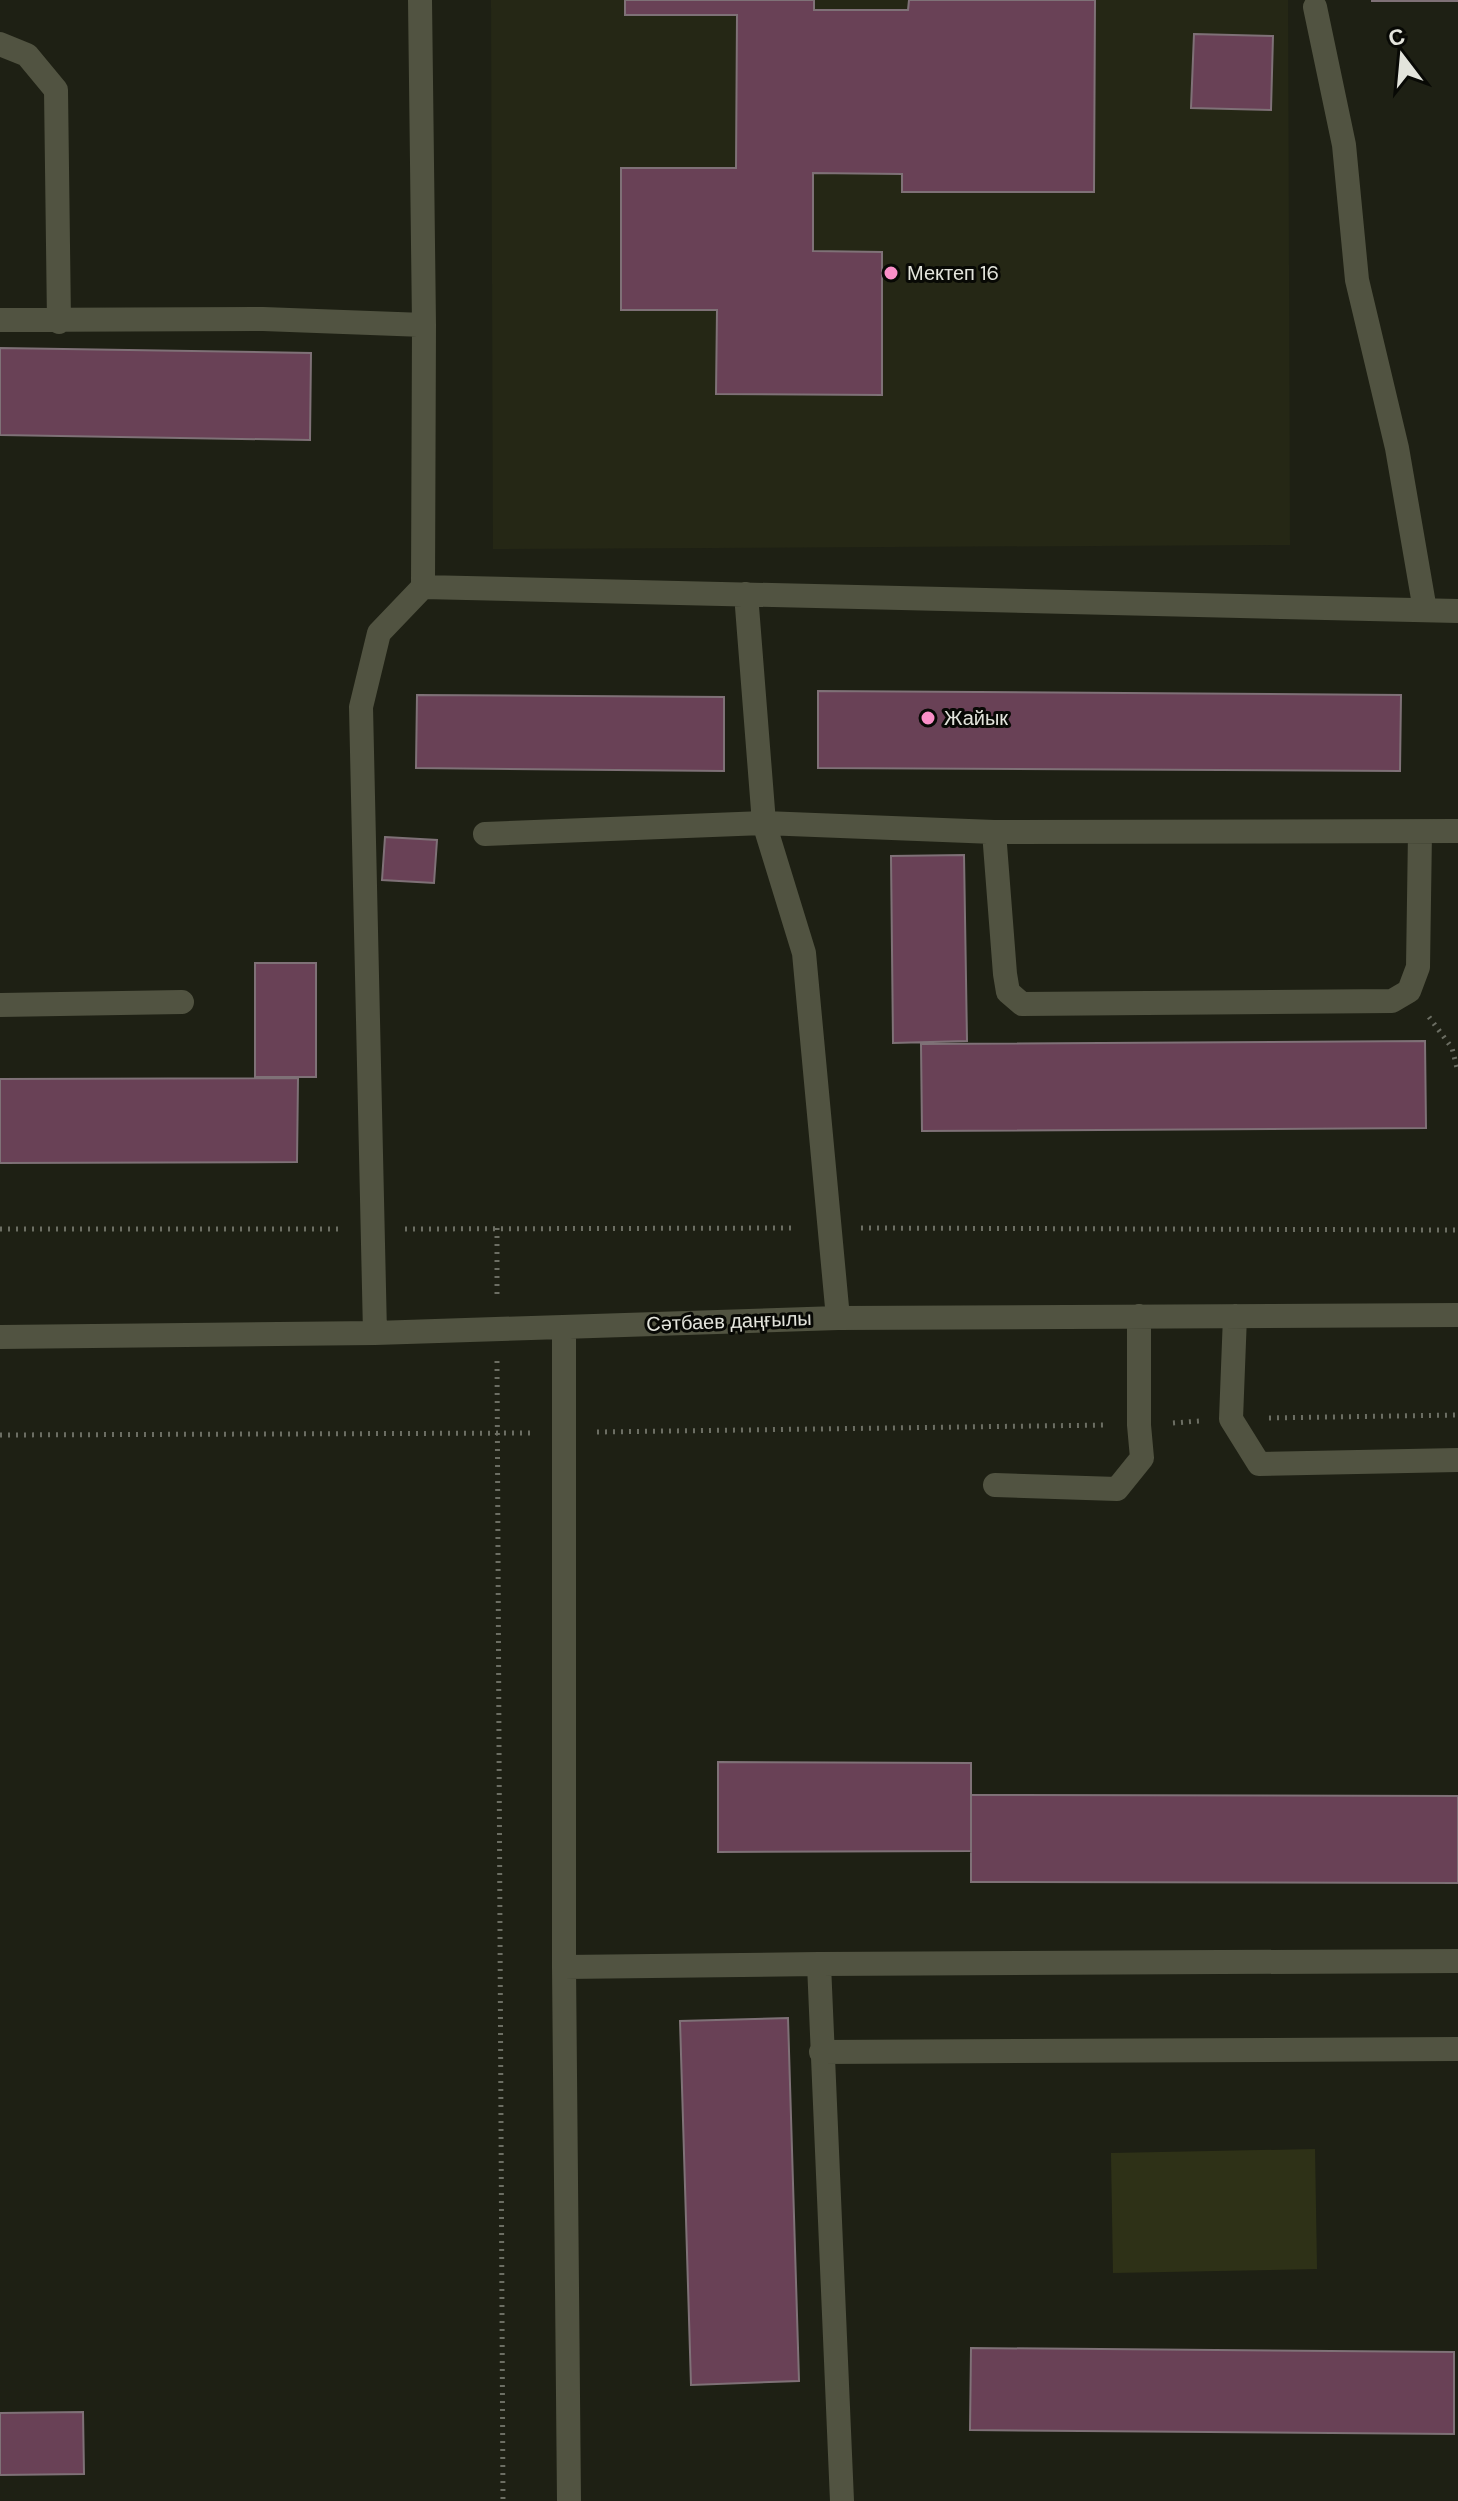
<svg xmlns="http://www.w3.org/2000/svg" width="1458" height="2501" viewBox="0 0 1458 2501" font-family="'DM Sans',sans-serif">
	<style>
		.built { fill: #252715 }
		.garden { fill: #2e3117 }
		.building { fill: #694156; stroke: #7f7177; stroke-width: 2 }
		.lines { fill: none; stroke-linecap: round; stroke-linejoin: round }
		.path { stroke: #6c6e63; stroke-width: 5; stroke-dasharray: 2 6; stroke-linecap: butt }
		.minor { stroke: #515341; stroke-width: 24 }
		.poi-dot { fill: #fa8fc8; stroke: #080905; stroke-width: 3 }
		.labels { text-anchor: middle; stroke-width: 6; stroke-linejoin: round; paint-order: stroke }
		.poi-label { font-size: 20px; fill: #e3e4dc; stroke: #080905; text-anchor: start }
		.street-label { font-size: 20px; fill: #e3e4dc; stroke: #080905 }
	</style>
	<rect width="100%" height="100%" fill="#1e2014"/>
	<path class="built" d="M491 0H1288L1290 545 493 549Z"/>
	<path class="garden" d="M1315 2149 1317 2269 1113 2273 1111 2153Z"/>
	<path class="building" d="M625 0H814V10H908L909 0H1095L1094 192H902V174L813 173V251L882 252V395L716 394 717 310H621V168H736L737 15H625Z
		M1372 0H1458V1H1372Z
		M1194 34 1273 36 1271 110 1191 108Z
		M0 348 311 353 310 440 0 435Z
		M818 691 1401 695 1400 771 818 768Z
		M417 695 724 697V771L416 768Z
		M385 837 437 840 434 883 382 880Z
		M964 855 967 1041 893 1043 891 856Z
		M255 963H316V1077H255Z
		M1425 1041 1426 1128 922 1131 921 1044Z
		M298 1078 297 1162 0 1163V1079Z
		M718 1762 971 1763V1851L718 1852Z
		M971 1795 1458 1796V1883L971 1882Z
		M788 2018 799 2381 691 2385 680 2021Z
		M971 2348 1454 2352V2434L970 2430Z
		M83 2412 84 2474 0 2475V2413Z"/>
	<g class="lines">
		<path class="path" d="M1429 1017 1452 1048 1458 1072
			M497 1228V1295
			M861 1228 1458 1230
			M0 1229H339
			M405 1229 795 1228
			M497 1361 503 2501
			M1269 1418 1458 1415
			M1173 1423 1199 1421
			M597 1432 1107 1425
			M0 1435 531 1433"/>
		<path class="minor" d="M420 0 424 325 423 587 1458 611
			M1315 7 1344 145 1357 280 1397 448 1425 610
			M0 44 27 55 56 90 59 322
			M0 320 263 319 424 325
			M746 594 764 823 804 953 838 1318
			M994 832 1005 974 1008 992 1022 1004 1392 1001 1409 991 1418 967 1420 832
			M485 834 764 823 994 832 1458 831
			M0 1005 182 1002
			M1235 1316 1231 1419 1259 1464 1458 1460
			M564 1327V1967L569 2501
			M375 1333 361 707 379 633 423 587
			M0 1337 375 1333 838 1318 1458 1315
			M995 1485 1117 1489 1142 1458 1139 1425V1316
			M819 1964 1458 1961
			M564 1967 819 1964 842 2501
			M821 2052 1458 2049"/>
	</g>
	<g class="poi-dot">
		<circle cx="891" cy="273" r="8"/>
		<circle cx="928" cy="718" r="8"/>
	</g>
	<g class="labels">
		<g class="poi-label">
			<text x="907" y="280">Мектеп 16</text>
			<text x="944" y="725">Жайык</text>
		</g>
		<g class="street-label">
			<text transform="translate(729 1321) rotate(-2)" y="7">Сәтбаев даңғылы</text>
		</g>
	</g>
	<g transform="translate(1402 56) rotate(344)" stroke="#080905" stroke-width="6" paint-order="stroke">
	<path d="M0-6L14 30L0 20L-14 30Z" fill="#e3e4dc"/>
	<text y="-12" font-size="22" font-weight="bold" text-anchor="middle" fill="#e3e4dc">С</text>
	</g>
</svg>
